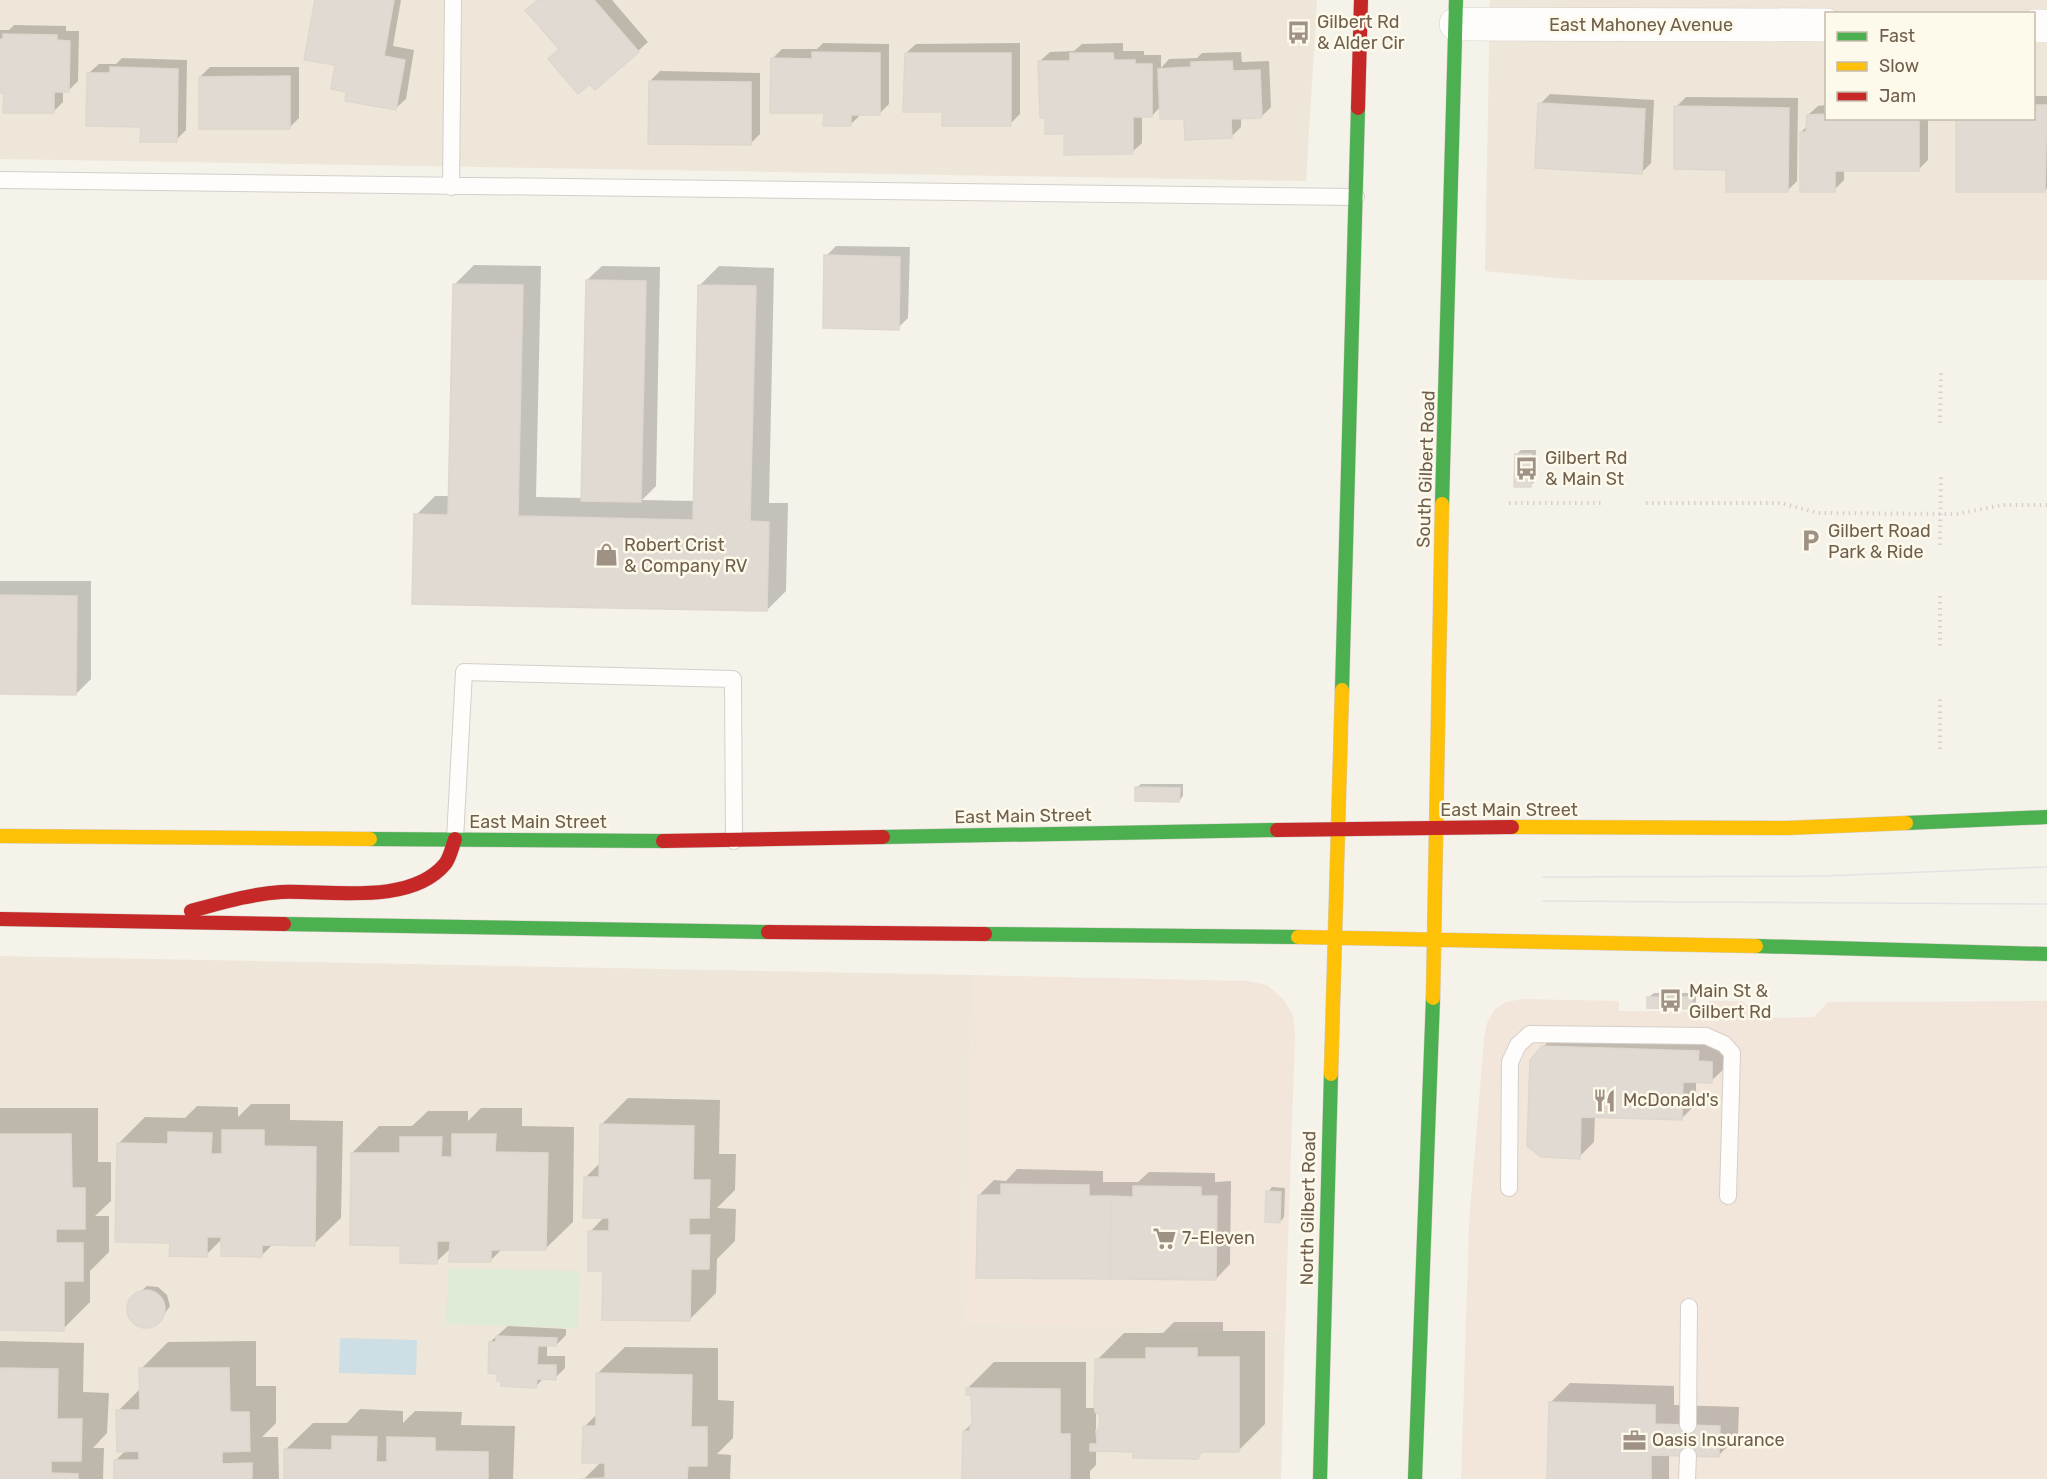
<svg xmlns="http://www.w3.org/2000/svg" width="2047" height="1479" viewBox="0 0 2047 1479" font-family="Rubik,sans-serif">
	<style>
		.residential { fill: #eee6d8; fill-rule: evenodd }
		.commercial { fill: #f2e6db }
		.green { fill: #dfebd6 }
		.water { fill: #cddee4 }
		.shadow { fill: #0003; fill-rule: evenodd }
		.building { fill: #e0dad2; stroke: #ded7cd; stroke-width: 1.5 }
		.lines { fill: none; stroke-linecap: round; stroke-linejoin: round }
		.lane-casing { stroke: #d4cfc8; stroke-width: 18 }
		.street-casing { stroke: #d4cfc8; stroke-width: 34 }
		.fast-casing { stroke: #d3cec7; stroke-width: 15 }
		.slow-casing { stroke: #d3cec7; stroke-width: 15 }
		.jam-casing { stroke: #d3cec7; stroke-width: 15 }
		.path { stroke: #d7d1cb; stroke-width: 4; stroke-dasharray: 1.5 4.5; stroke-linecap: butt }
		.lane { stroke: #fefdfc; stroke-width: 16 }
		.street { stroke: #fefdfc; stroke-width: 33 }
		.fast { stroke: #4caf50; stroke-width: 14 }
		.slow { stroke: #ffc107; stroke-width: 14 }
		.jam { stroke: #c62828; stroke-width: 14 }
		.tram { stroke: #e5e2e4; stroke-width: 1.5 }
		.labels { text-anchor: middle; stroke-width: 5; stroke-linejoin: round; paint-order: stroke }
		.poi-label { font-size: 18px; fill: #705f4d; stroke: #fdf9eb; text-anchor: start }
		.street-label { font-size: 18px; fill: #705f4d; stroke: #fdf9eb }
	</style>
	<rect width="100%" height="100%" fill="#f5f2ea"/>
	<path class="residential" d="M0 0H1317L1306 181 0 159Z
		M1490 0H2047V280H1580L1485 271ZM1826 14H2034V118H1826Z
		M0 956 973 975 965 1323 1285 1332 1281 1479H0Z"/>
	<path class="commercial" d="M973 975 1248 981 1267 985 1283 999 1293 1015 1295 1036 1285 1332 964 1323Z
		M1522 999 1619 1001V1011L1707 1012 1708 1001H1742L1762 1018 1814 1017 1828 1002 2047 1001V1479H1461L1469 1223 1484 1039 1487 1023 1495 1009 1506 1002Z"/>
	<path class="green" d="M448 1268 579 1271 578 1328 446 1324Z"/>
	<path class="water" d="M340 1338 417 1340 416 1375 339 1373Z"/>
	<path class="shadow" d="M316 0H401L393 46 414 50 406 99 396 108 348 91 336 64Z
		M538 0H612L648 42 638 51 590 82 560 48Z
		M14 25 66 26V31H79L78 81 68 91 63 90V102L53 112 0 91V30H9Z
		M823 43 889 44V104L879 114 860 115 850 125 772 59 782 49H817Z
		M1020 43V114L1010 124 943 110 906 53 916 44Z
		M1123 43V51H1144V55H1161V68L1169 59 1197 58 1202 53 1241 52 1242 62 1269 61 1271 107 1261 117H1241V127L1231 137 1161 106 1152 116H1142V143L1132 152 1065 132 1040 61 1050 52 1074 51 1082 44Z
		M122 58 187 60 186 130 176 140 142 126 89 73 99 64H116Z
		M210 67H299V118L289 128 200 77Z
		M660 71 760 73V134L750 144 650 81Z
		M1550 94 1654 100 1651 163 1641 173 1540 104Z
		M2034 96H2047V188L2045 191 2034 118Z
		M1686 97 1798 98 1797 181 1787 191 1728 169 1676 107Z
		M1826 105V118H1928V160L1918 170H1844V180L1834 190 1801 132 1808 125V115L1818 106Z
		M836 246 910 247 908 318 898 328 826 256Z
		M474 265 541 266 536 497 583 498 587 280 602 266 660 267 656 486 642 500 695 501 700 285 719 266 774 268 769 503H788L786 591 767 610 416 515 435 496H450L455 284Z
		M1521 450H1536L1535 481 1531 485 1516 455Z
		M0 581H91V679L76 694 0 693Z
		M1141 784H1183V796L1179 801 1136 788Z
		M1654 993H1696V1003L1691 1007 1649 997Z
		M1558 1031 1713 1037 1726 1048V1067L1711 1081H1696V1104L1681 1119 1595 1116 1594 1142 1579 1157 1543 1047Z
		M628 1098 720 1100 719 1154H736L735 1190 717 1208 736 1209 735 1241 717 1259 716 1293 689 1320 605 1270 590 1232 605 1216 585 1178 601 1162V1125Z
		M251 1104H290V1120L343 1121 341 1218 314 1244H273L261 1256 222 1239 206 1255 171 1241 118 1144 145 1117 185 1118 197 1106 238 1107V1117Z
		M0 1108H98V1162H111V1201L95 1216H109V1252L90 1271V1302L63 1329H0Z
		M481 1108H522V1126L574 1127 573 1222 546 1248H503L490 1261 451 1248 436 1262 402 1244 352 1153 379 1126H412L428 1111H468V1121Z
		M1017 1169 1103 1171V1182H1138L1149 1172 1215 1173V1182L1231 1181 1230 1264 1216 1279 979 1195 994 1180 1006 1181Z
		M1272 1187 1285 1188 1284 1217 1280 1222 1268 1192Z
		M147 1286 158 1287 167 1295 170 1306 159 1322 142 1326 129 1315 128 1309 132 1298Z
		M1174 1322H1223V1331H1265V1424L1238 1451H1204L1197 1457 1135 1451 1096 1450V1465L1090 1471V1479H964V1431L974 1422 972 1393 967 1389 994 1362H1086V1408H1096L1097 1360 1124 1333H1163ZM1096 1411 1101 1415V1428L1096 1433Z
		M508 1326 566 1329V1335L556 1345 547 1344V1356H565V1368L555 1378H544L535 1387 490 1342Z
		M0 1341 84 1343 83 1392 109 1393 107 1433 93 1448H104L103 1479H0Z
		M256 1341V1386H276V1423L262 1437H278L279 1479H115V1461L126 1450 118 1411 141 1388V1369L168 1342Z
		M625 1347 718 1348V1400L734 1401 733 1438 717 1454 731 1455 730 1479H584L601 1462 584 1427 597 1414 598 1373Z
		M1570 1383 1674 1386V1405L1739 1407 1738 1436 1718 1456 1669 1454V1479H1549L1551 1402Z
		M360 1409 403 1411V1423L415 1411 462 1412 461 1425 515 1426 513 1479H285L286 1449 313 1423H347Z"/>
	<path class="building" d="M315 0H394L384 56 405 60 396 110 345 101 346 92 331 89 335 65 304 60Z
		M538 0H594L639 52 595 90 590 84 578 94 548 59 559 49 525 10Z
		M3 34 57 35V40L70 41 69 92H54V113H3L4 93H0V39H3Z
		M812 52 880 53V115H851V126H823L824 113H770L771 58 812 59Z
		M905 53H1011V126H942V112H903Z
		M1070 53H1113L1114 60H1135V64H1152V117H1133V154L1064 155V134H1045V118H1040L1038 61H1070Z
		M1232 61 1233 71 1260 70 1262 118 1231 119 1232 138 1185 140 1184 119H1160L1158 69 1191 67V62Z
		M110 67 178 69 177 142H140L141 127 86 126 87 73H110Z
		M290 76V129H199V77Z
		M649 81 751 82V145L648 144Z
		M1538 103 1645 109 1642 174 1535 168Z
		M2034 105H2047L2045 192H1956V118H2034Z
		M1674 106 1789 108 1788 192H1726V170L1674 169Z
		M1825 106 1826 118H1919V171H1835V192H1800V132H1806L1807 115 1825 114Z
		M824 255 900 257 899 330 823 328Z
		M586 280 646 281 641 502 581 501Z
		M453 284 523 285 518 516 693 520 698 285 756 286 750 521 769 522 767 611 412 604 414 514 448 515Z
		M1515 454H1532L1531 487H1514Z
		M0 595 77 596 76 695 0 694Z
		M1135 787 1180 788 1179 802 1135 801Z
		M1647 997H1692V1009L1647 1008Z
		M1542 1046 1699 1051 1698 1061 1712 1062V1083L1683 1082 1682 1120 1581 1117 1580 1159 1541 1157 1527 1146 1530 1060Z
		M600 1124 694 1126 693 1180H710L709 1218H689V1235H710L709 1269H691L690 1321 602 1320 603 1271H588V1231H609V1218H583L584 1177H599Z
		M222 1130H264V1146L316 1147 315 1246 262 1245V1257L221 1256V1237H207V1257L169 1256 170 1243 115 1242 117 1143 168 1144V1132L212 1133 211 1154H222Z
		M0 1134H71L72 1188H85V1229H56V1243H83V1281H64V1331L0 1330Z
		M452 1134H496L495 1152 548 1153 546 1250H491V1262H449L450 1241H437V1264L400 1263V1246L350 1245 351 1153H400V1137H442L441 1157H452Z
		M1001 1184 1089 1185V1196H1111L1110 1279 976 1278 978 1195H1001Z
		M1133 1186 1201 1187V1196H1217L1216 1280 1110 1279 1111 1196 1133 1197Z
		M1266 1191 1281 1192 1280 1223 1265 1222Z
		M127 1309a19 19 0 1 1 38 0a19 19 0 1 1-38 0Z
		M496 1336 557 1338 556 1346H538L537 1365H556V1380L537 1379 536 1388 501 1386V1381H497V1374L488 1373 489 1342H496Z
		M1146 1348H1197V1357H1239V1452H1201L1198 1459 1133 1458V1452L1090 1451V1444H1097L1096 1430 1099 1429 1100 1415 1095 1412 1094 1406 1095 1359H1146Z
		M0 1368 58 1369 57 1419H82L81 1461H51V1473L78 1474V1479H0Z
		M139 1368H229L230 1412H249L250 1451 222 1452V1464L252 1463V1479H114V1460H139V1451L117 1452 116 1410H140Z
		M596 1373 692 1375 691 1427H707V1466H688L687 1479H582L605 1478V1463H582L583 1426H596Z
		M966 1388 1060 1389V1434H1070V1479H962L963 1431H969L972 1422 971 1395H966Z
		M1549 1402 1655 1405V1424L1720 1426 1719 1457 1651 1455V1479H1547Z
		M332 1436 377 1437 376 1462H387V1437L435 1438V1451L488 1452V1479H284V1449L332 1450Z"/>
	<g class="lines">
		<defs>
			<path id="lane" d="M0 180 1356 197
				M451 187 453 0
				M455 839 464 672 733 679 734 841
				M1509 1188 1510 1062 1518 1045 1530 1034 1706 1036 1724 1044 1732 1053 1728 1196
				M1688 1425 1689 1307
				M1687 1479 1688 1456"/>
			<path id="street" d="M1456 24 1826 25
				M2034 26H2047"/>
			<path id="fast" d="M1442 504 1456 0
				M1342 690 1358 108
				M1906 823 2047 817
				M883 837 1277 830
				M370 839 663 841
				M284 924 768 932
				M985 934 1298 937
				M1756 946 2047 954
				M1320 1479 1331 1074
				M1415 1479 1433 998"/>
			<path id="slow" d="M1512 827 1787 828 1906 823
				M0 836 370 839
				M1298 937 1756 946
				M1433 998 1442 504
				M1331 1074 1342 690"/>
			<path id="jam" d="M1358 108 1361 0
				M1277 830 1512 827
				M663 841 883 837
				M191 911C221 903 250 894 281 892 329 890 410 906 445 864 450 858 452 847 455 839
				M0 919 284 924
				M768 932 985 934"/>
		</defs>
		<use href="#lane" class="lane-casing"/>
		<use href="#street" class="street-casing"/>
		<use href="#fast" class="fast-casing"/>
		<use href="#slow" class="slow-casing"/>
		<use href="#jam" class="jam-casing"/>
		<path class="path" d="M1940 423 1941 369
			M1509 503H1601
			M1646 503H1781L1818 513 1957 514 2002 505H2047
			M1940 545 1941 474
			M1940 596V650
			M1940 749V697"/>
		<use href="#lane" class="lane"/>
		<use href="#street" class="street"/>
		<use href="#fast" class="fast"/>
		<use href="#slow" class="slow"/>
		<use href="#jam" class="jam"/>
		<path class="tram" d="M1543 877 1824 876 2047 867
			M1543 901 2047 904"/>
	</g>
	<defs>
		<symbol id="bus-bare" viewBox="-9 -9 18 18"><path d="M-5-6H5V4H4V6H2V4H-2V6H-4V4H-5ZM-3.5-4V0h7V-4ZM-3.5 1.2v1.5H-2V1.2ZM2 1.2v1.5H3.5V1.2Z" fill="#9f9284" stroke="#fdf9eb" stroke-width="2.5" paint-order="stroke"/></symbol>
		<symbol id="parking-bare" viewBox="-9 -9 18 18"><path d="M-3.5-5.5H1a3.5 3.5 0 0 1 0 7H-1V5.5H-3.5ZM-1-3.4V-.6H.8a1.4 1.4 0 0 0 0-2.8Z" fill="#9f9284" stroke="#fdf9eb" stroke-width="2.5" paint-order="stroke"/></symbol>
		<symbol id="shop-bare" viewBox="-9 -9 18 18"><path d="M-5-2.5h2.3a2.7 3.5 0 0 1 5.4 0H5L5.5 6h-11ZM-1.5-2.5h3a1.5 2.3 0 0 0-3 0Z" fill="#9f9284" stroke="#fdf9eb" stroke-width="2.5" paint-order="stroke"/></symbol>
		<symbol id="restaurant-bare" viewBox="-9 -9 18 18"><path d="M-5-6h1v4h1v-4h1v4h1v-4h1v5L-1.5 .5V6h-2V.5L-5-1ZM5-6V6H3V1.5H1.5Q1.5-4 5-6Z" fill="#9f9284" stroke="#fdf9eb" stroke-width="2.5" paint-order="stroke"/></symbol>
		<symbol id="supermarket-bare" viewBox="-9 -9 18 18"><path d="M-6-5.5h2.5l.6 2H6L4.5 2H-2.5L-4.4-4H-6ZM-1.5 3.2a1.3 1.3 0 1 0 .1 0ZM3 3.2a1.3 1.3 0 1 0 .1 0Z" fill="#9f9284" stroke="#fdf9eb" stroke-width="2.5" paint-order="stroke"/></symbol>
		<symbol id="office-bare" viewBox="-9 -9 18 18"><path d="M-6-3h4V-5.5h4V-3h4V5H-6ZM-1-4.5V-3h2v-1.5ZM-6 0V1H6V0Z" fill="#9f9284" stroke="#fdf9eb" stroke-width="2.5" paint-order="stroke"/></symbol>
	</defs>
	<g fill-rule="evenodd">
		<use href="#bus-bare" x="1282" y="16" width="33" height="33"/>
		<use href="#bus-bare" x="1510" y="452" width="33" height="33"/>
		<use href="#parking-bare" x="1794" y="524" width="33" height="33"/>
		<use href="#shop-bare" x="590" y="538" width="33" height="33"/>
		<use href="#bus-bare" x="1654" y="984" width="33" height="33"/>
		<use href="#restaurant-bare" x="1588" y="1084" width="33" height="33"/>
		<use href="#supermarket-bare" x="1148" y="1222" width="33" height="33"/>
		<use href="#office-bare" x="1618" y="1424" width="33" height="33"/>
	</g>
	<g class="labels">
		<g class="poi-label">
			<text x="1317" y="28">Gilbert Rd<tspan x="1317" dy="21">&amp; Alder Cir</tspan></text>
			<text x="1545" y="464">Gilbert Rd<tspan x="1545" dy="21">&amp; Main St</tspan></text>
			<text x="1828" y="537">Gilbert Road<tspan x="1828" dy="21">Park &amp; Ride</tspan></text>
			<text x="624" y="551">Robert Crist<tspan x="624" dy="21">&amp; Company RV</tspan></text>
			<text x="1689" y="997">Main St &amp;<tspan x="1689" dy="21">Gilbert Rd</tspan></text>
			<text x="1623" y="1106">McDonald's</text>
			<text x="1182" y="1244">7-Eleven</text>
			<text x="1652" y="1446">Oasis Insurance</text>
		</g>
		<g class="street-label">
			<text x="1641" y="31">East Mahoney Avenue</text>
			<text transform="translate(1426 469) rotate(-88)" y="6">South Gilbert Road</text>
			<text x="1509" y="816">East Main Street</text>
			<text transform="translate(1023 816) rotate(-1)" y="6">East Main Street</text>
			<text x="538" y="828">East Main Street</text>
			<text transform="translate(1308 1208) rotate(-89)" y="6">North Gilbert Road</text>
		</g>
	</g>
	<rect x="1825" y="12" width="210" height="108" fill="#fdf9eb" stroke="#c5bbac" stroke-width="1.5"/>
	<rect x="1837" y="32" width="30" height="9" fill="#4caf50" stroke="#c5bbac" stroke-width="1.5"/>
	<text x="1879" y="42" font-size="18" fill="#705f4d">Fast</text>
	<rect x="1837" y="62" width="30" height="9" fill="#ffc107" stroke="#c5bbac" stroke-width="1.5"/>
	<text x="1879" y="72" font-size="18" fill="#705f4d">Slow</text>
	<rect x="1837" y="92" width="30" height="9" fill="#c62828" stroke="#c5bbac" stroke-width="1.5"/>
	<text x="1879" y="102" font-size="18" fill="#705f4d">Jam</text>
</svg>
